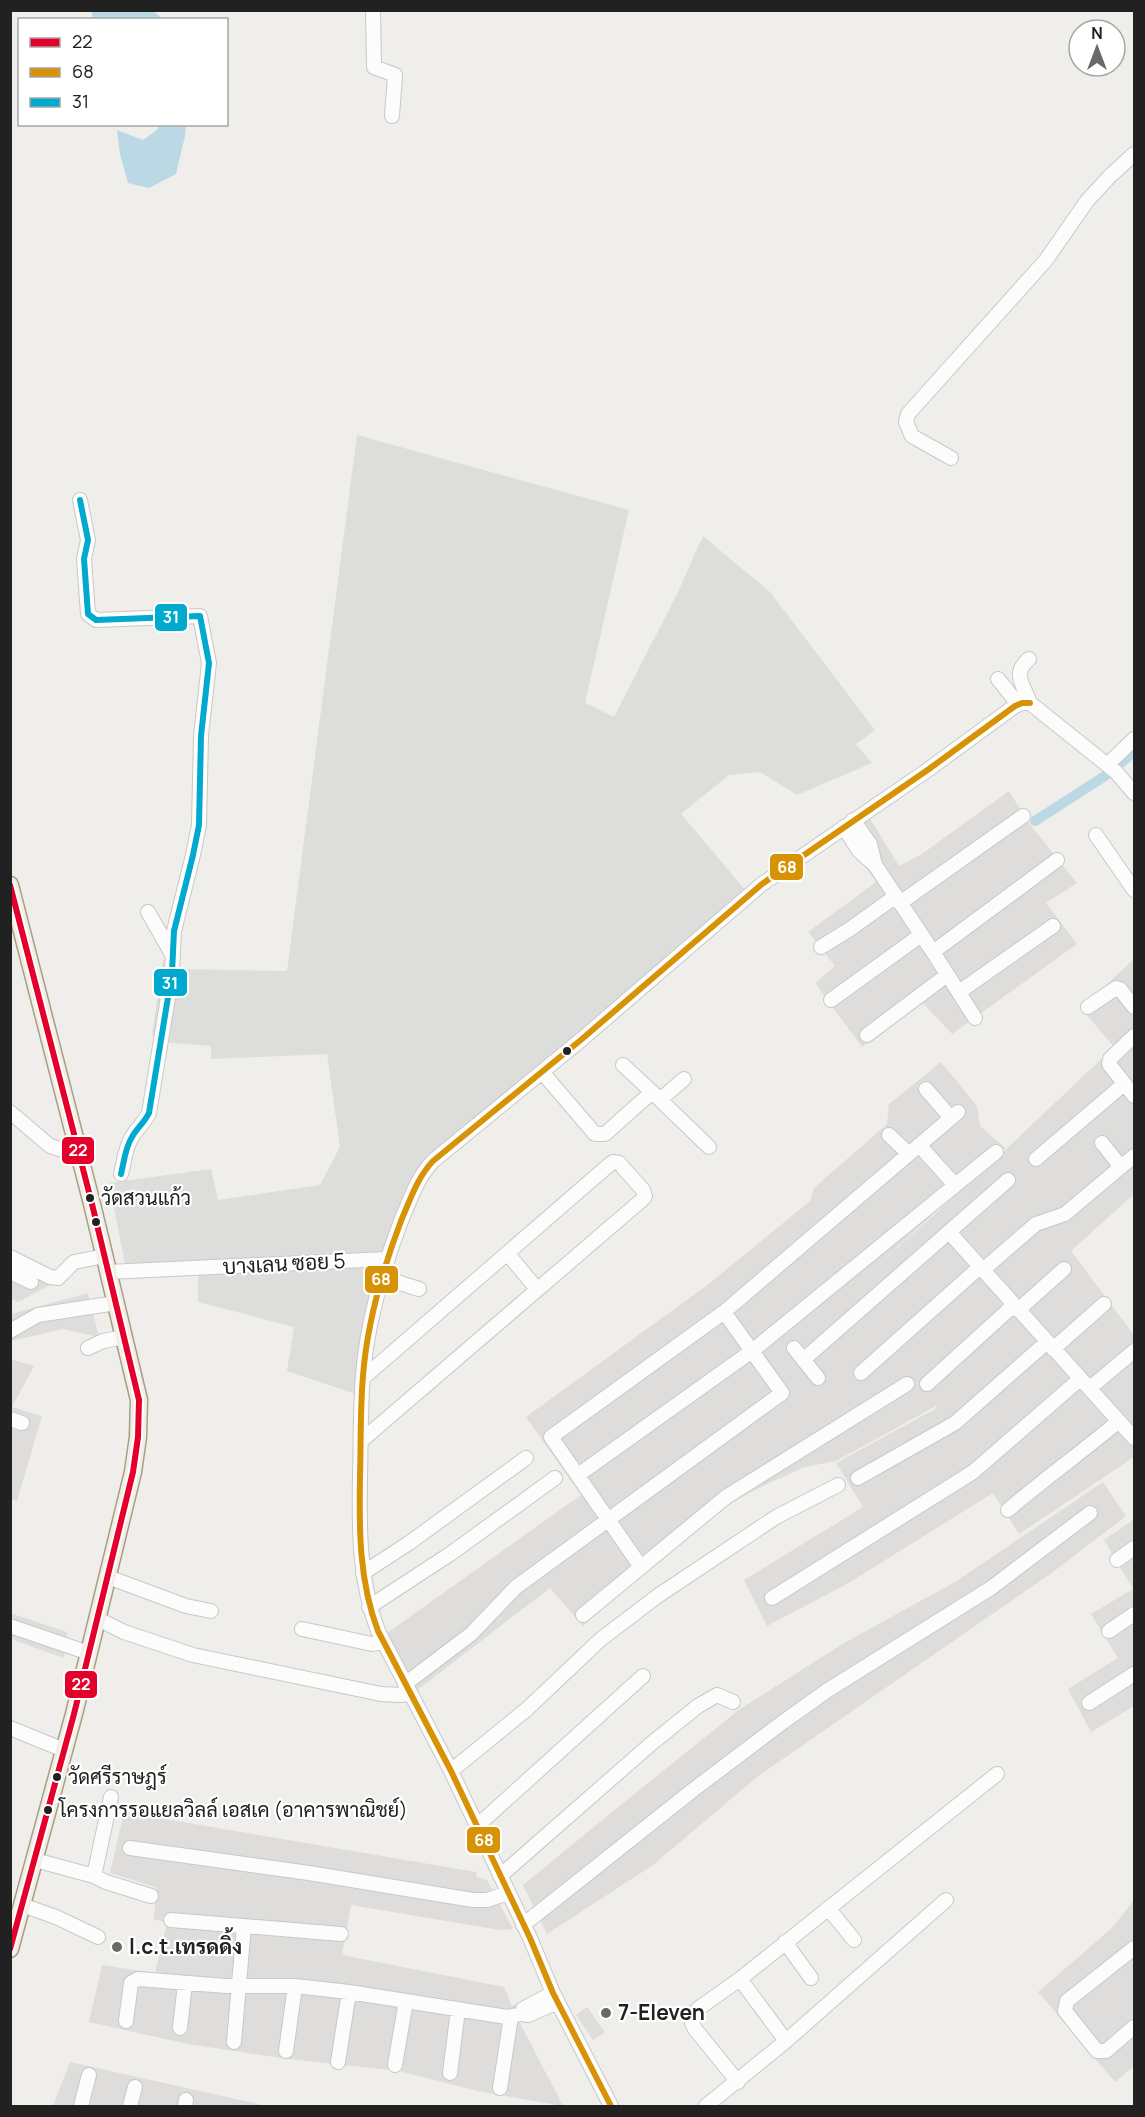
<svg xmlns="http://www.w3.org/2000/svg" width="1145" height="2117" viewBox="0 0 1145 2117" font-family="Manrope,Sarabun,sans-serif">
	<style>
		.residential { fill: #dedddb }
		.religious { fill: #dddddb }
		.water { fill: #bad9e5 }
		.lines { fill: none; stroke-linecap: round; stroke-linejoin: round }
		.canal { stroke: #bad9e5; stroke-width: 10 }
		.minor-casing { stroke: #c8c8c6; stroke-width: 16 }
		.major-casing { stroke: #a69e85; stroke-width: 19 }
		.minor { stroke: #fdfcfc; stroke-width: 14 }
		.major { stroke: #f2eee6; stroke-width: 16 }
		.bus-1-casing { stroke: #fff; stroke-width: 10 }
		.bus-2-casing { stroke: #fff; stroke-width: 10 }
		.bus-3-casing { stroke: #fff; stroke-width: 10 }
		.bus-1 { stroke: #e4002b; stroke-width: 6 }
		.bus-2 { stroke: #d79205; stroke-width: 6 }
		.bus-3 { stroke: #00a9ce; stroke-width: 6 }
		.bus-dot { fill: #212121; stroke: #fff; stroke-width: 2 }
		.poi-dot { fill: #696967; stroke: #fff; stroke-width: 2 }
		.labels { text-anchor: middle; stroke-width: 4.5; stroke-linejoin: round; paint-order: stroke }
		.bus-label { font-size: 20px; fill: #212121; stroke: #fff; text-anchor: start }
		.street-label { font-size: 21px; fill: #212121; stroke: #fff }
		.poi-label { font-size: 21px; font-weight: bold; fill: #212121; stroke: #fff; text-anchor: start }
		.line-badge { stroke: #fff; stroke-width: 2 }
		.badge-label { font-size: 16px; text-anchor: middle; font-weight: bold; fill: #fff }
	</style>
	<rect width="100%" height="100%" fill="#efeeea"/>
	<path class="residential" d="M1009 791 1028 822 1077 883 1046 903 1077 944 952 1034 923 1003 862 1047 815 983 835 966 808 932 876 882 842 835 869 817 899 866 922 854Z
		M1134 959V1194L1071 1251 1134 1335V1457L1019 1534 993 1493 845 1585 767 1626 744 1580 863 1507 836 1463 937 1408 936 1406 836 1461 805 1467 767 1484 731 1503 611 1599 583 1626 550 1588 416 1691 387 1633 581 1495 526 1417 710 1283 810 1201 814 1188 887 1124 889 1104 941 1062 977 1106 980 1126 1005 1148 843 1297 1000 1155 1114 1047 1081 1008Z
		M10 1261 56 1282 18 1302 11 1299Z
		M88 1293 99 1337 63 1329 11 1341V1314Z
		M10 1359 34 1366 12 1407 42 1416 17 1501 10 1499Z
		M1103 1482 1126 1516 1053 1572 757 1777 653 1865 547 1934 523 1885 633 1795 740 1709 846 1642 955 1582Z
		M1134 1519V1706L1091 1732 1068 1689 1118 1658 1091 1614 1133 1589 1104 1540Z
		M10 1613 67 1632 64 1658 11 1639Z
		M124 1812 476 1872 477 1877 487 1880 513 1929 500 1930 351 1905 342 1955 504 1987 512 2006 544 1990 553 2010 519 2021 563 2106 477 2091 399 2071 288 2059 188 2044 89 2022 102 1965 155 1973 167 1923 154 1919 156 1888H158L110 1873Z
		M1134 1900V2066L1115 2082 1038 1992 1112 1928Z
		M587 2007 605 2032 593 2040 576 2015Z
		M70 2062 267 2106H53Z"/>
	<path class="religious" d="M357 435 629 510 585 703 614 717 678 592 703 536 770 592 875 730 856 744 872 763 797 795 760 772 729 775 681 814 747 892 426 1159 383 1252 356 1394 287 1371 294 1327 198 1302V1267L126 1269 109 1183 211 1169 218 1200 320 1185 340 1147 327 1054 211 1059V1046L171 1043 152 1035 163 960 177 969 287 971Z"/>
	<path class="water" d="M91 11H153L163 19H93Z
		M158 125H186L185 136 176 174 149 188 128 183 120 154 117 130 143 140 158 129Z"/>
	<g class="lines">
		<path class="canal" d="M1035 821 1105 776 1134 752"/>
		<defs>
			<path id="minor" d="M373 10 374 67 395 75 392 116
				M951 458 912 436 906 422 908 414 1046 260 1087 201 1110 176 1134 154
				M80 500 88 540 84 559 88 614 96 620 200 616 209 663 201 736 199 825 193 855 174 931 172 973 149 1113C144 1123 137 1128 132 1137 125 1148 124 1162 121 1174
				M1029 659C1011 674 1024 685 1030 703
				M998 679 1018 704
				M1030 703 1116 772 1134 793
				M1107 765 1134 739
				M853 820 870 844 875 865
				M844 827 859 851 875 865 933 952 1057 860
				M1096 835 1134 890
				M900 903 1023 816
				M148 912 172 954
				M821 947 850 929 896 896
				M933 952 975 1018
				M959 992 1053 926
				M831 1000 921 935
				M1088 1007 1116 988 1120 989 1134 1007
				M867 1035 947 975
				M1134 1036 1110 1059 1109 1064 1134 1096
				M623 1065 652 1092
				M542 1072 595 1134H605L652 1092 709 1147
				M926 1089 951 1118
				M661 1099 684 1079
				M10 1112 50 1146 79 1155
				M889 1135 909 1154
				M1102 1143 1121 1167
				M919 1145 955 1185
				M1036 1159 1124 1084
				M949 1232 1134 1438
				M507 1253 537 1289
				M10 1257 50 1277 58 1278 74 1262 105 1256
				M984 1269 1036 1224 1065 1214 1134 1156
				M10 1272 31 1282
				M108 1272 386 1259
				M381 1277 419 1289
				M1018 1310 1064 1269
				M10 1331 38 1315 116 1303
				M88 1348 103 1341 124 1337
				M794 1348 818 1378
				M1053 1349 1104 1304
				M803 1360 1008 1180
				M861 1373 981 1266
				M927 1384 1014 1305
				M1090 1388 1134 1351
				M10 1419 22 1423
				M361 1441 643 1199 645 1196 643 1190 619 1163 613 1162 609 1165 363 1378
				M578 1475 752 1351 996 1152
				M858 1478 955 1423 1047 1342
				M1008 1510C1044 1479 1082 1452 1119 1421
				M1117 1560 1134 1548
				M641 1567 551 1437 724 1312 958 1112
				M363 1573 409 1543 526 1458
				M108 1577 186 1606 211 1611
				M772 1598 973 1472 1080 1379
				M369 1607 450 1554 555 1478
				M583 1615 726 1497 907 1384
				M98 1619 124 1632 193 1655 381 1694 402 1695 410 1693
				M10 1626 89 1653
				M302 1629 372 1644 383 1642
				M1109 1631 1134 1614
				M405 1684 471 1634 516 1587 782 1393 724 1312
				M1089 1703 1134 1674
				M10 1728 64 1750
				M451 1771 527 1709 601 1639 659 1595 776 1517 838 1485
				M477 1826 643 1676
				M130 1848 309 1873 473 1900H487L508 1893
				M35 1860 94 1876 111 1797
				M94 1876 106 1882 151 1896
				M500 1876 652 1743 698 1706 717 1695 733 1702
				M22 1905 56 1917 98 1937
				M828 1908 854 1940
				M171 1920 341 1934
				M523 1925 693 1790 783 1722 828 1690 991 1588 1090 1513
				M785 1942 811 1978
				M1134 1948 1067 2001 1065 2011 1097 2051H1106L1134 2027
				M740 1979 786 2041
				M523 2009 553 1993
				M126 2021 131 1983 138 1979 226 1986H295L349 1992 507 2017 521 2014 528 2015 558 2002
				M180 2028 185 1984
				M234 2042 244 1926
				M286 2051 295 1986
				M338 2062 349 1992
				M395 2065 406 2001
				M450 2073 458 2010
				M738 2082 695 2029 692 2023 695 2012 699 2008 740 1979 997 1774
				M500 2088 511 2017
				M81 2106 89 2075
				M130 2106 135 2087
				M185 2106 186 2100
				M611 2106 553 1993 530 1938 451 1771 378 1631C359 1581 359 1529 360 1477 361 1444 360 1410 363 1376 367 1323 382 1271 401 1221 410 1200 417 1178 433 1161L582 1039 762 884 929 769 1015 706 1022 703H1030
				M706 2106 786 2041 946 1900"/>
			<path id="major" d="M10 885 92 1204 139 1400 138 1437 133 1472 74 1714 10 1949"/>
		</defs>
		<use href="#minor" class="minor-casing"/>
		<use href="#major" class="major-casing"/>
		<use href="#minor" class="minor"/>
		<use href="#major" class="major"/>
		<defs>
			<path id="bus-1" d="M10 885 92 1204 139 1400 138 1437 133 1472 74 1714 10 1949"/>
			<path id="bus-2" d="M611 2106 553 1993 530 1938 451 1771 378 1631C359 1581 359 1529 360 1477 361 1444 360 1410 363 1376 367 1323 382 1271 401 1221 410 1200 417 1178 433 1161L582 1039 762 884 929 769 1015 706 1022 703H1030"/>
			<path id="bus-3" d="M80 500 88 540 84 559 88 614 96 620 200 616 209 663 201 736 199 825 193 855 174 931 172 973 149 1113C144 1123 137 1128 132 1137 125 1148 124 1162 121 1174"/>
		</defs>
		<use href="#bus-1" class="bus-1-casing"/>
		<use href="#bus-2" class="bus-2-casing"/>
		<use href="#bus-3" class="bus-3-casing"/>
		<use href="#bus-1" class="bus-1"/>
		<use href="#bus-2" class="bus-2"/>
		<use href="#bus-3" class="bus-3"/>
	</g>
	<g class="bus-dot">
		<circle cx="567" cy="1051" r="5"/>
		<circle cx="90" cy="1198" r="5"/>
		<circle cx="96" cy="1222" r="5"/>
		<circle cx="57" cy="1777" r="5"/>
		<circle cx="48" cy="1810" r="5"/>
	</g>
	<g class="poi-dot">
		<circle cx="117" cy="1947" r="6"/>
		<circle cx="606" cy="2013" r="6"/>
	</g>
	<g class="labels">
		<g class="bus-label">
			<text x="101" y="1205">วัดสวนแก้ว</text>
			<text x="68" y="1784">วัดศรีราษฎร์</text>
			<text x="59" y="1817">โครงการรอแยลวิลล์ เอสเค (อาคารพาณิชย์)</text>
		</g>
		<g class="street-label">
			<text transform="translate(284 1264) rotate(-3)" y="7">บางเลน ซอย 5</text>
		</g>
		<g class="poi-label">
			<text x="129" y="1954">I.c.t.เทรดดิ้ง</text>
			<text x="618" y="2020">7-Eleven</text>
		</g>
	</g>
	<g class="line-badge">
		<rect x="154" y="603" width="34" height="29" rx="6" fill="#00a9ce"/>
		<rect x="769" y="853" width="35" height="28" rx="6" fill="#d79205"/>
		<rect x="153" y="968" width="35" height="29" rx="6" fill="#00a9ce"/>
		<rect x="61" y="1136" width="34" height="29" rx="6" fill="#e4002b"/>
		<rect x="364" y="1265" width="35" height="29" rx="6" fill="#d79205"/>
		<rect x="64" y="1670" width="34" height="29" rx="6" fill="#e4002b"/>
		<rect x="466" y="1826" width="35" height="28" rx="6" fill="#d79205"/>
	</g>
	<g class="badge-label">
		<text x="171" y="623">31</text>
		<text x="787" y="873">68</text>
		<text x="170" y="989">31</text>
		<text x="78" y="1156">22</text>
		<text x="381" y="1285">68</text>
		<text x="81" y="1690">22</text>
		<text x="484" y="1846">68</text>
	</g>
	<rect width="1145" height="2117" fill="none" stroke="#212121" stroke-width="24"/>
	<rect x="18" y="18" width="210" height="108" fill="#ffffff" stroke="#a6a6a6" stroke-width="1.5"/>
	<rect x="30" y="38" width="30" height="9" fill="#e4002b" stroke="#a6a6a6" stroke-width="1.5"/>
	<text x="72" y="48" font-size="18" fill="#212121">22</text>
	<rect x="30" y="68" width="30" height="9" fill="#d79205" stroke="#a6a6a6" stroke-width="1.5"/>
	<text x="72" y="78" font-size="18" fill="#212121">68</text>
	<rect x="30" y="98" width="30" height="9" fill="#00a9ce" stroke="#a6a6a6" stroke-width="1.5"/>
	<text x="72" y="108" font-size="18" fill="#212121">31</text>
	<g transform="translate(1097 48)"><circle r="28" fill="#ffffff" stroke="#a6a6a6" stroke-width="1.5"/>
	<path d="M0-4.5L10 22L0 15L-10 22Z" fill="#696967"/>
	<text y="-9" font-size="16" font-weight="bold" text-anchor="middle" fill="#212121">N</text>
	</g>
</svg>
